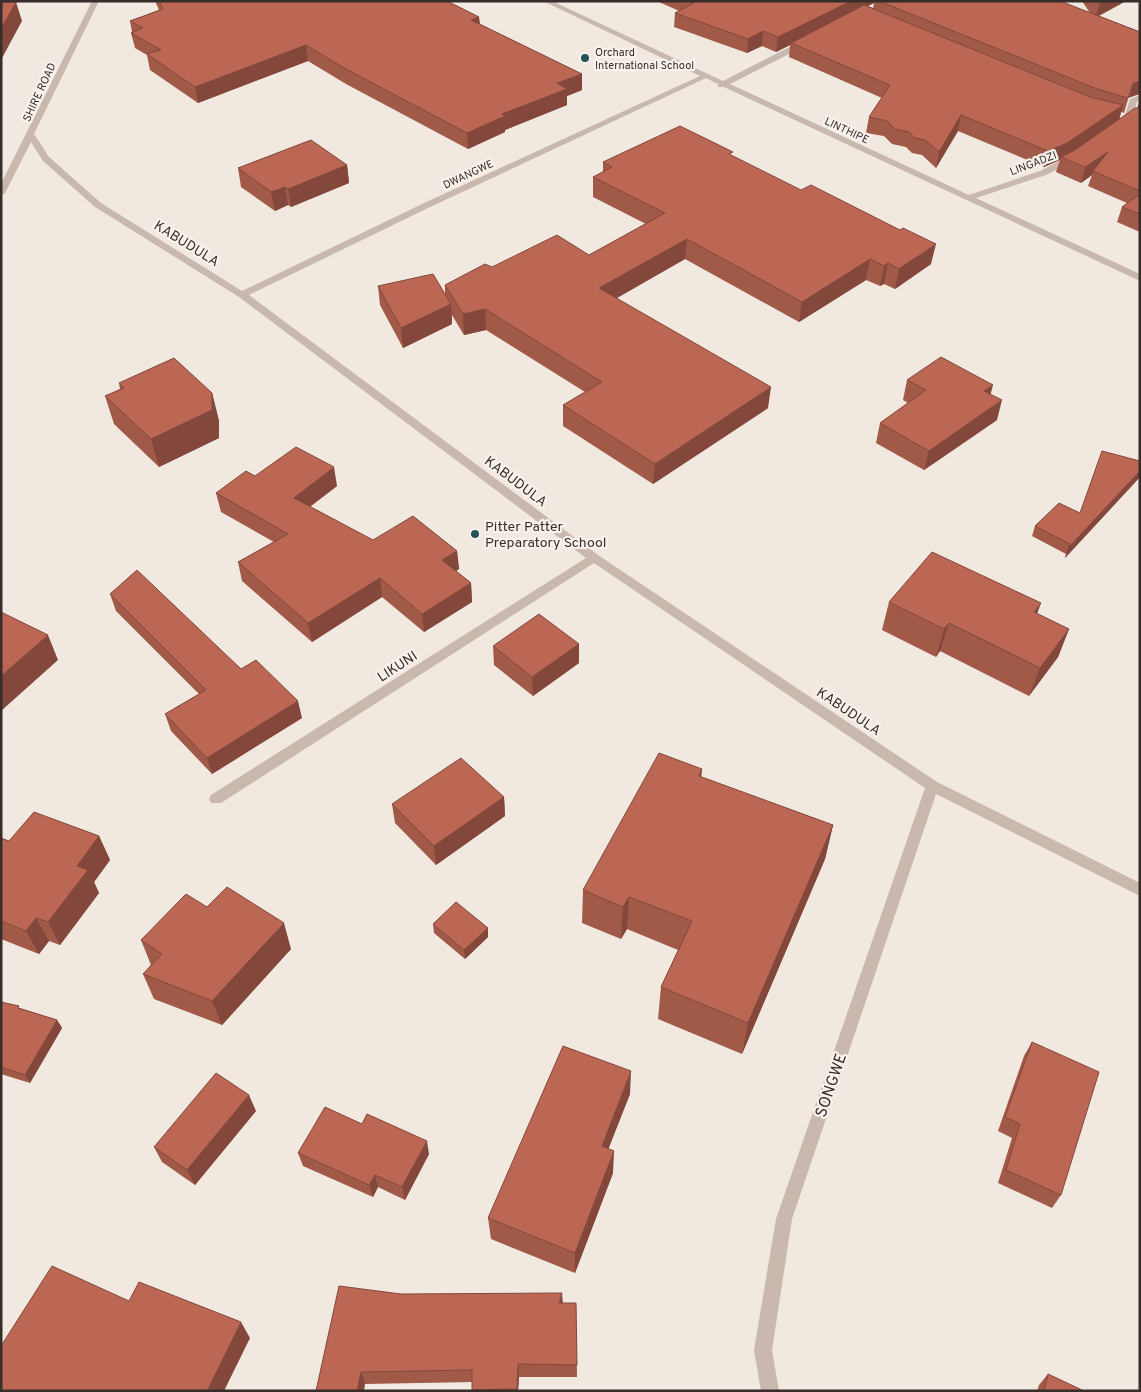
<svg xmlns="http://www.w3.org/2000/svg" width="1141" height="1392" viewBox="0 0 1141 1392" font-family="Overpass,sans-serif">
	<style>
		.lines { fill: none; stroke-linecap: round; stroke-linejoin: round }
		.minor { fill: #c8b8ad; fill-rule: evenodd }
		.wall { fill: #a15948; fill-rule: evenodd }
		.shaded-wall { fill: #83483b }
		.building { fill: #bb6754; stroke: #83483b }
		.poi-dot { fill: #245555; stroke: #f9f2ec; stroke-width: 2 }
		.labels { text-anchor: middle; stroke-width: 4.5; stroke-linejoin: round; paint-order: stroke }
		.far-poi-label { font-size: 11px; fill: #372e2b; stroke: #f9f2ec; text-anchor: start }
		.far-street-label { font-size: 11px; fill: #372e2b; stroke: #f9f2ec }
		.street-label { font-size: 14px; fill: #372e2b; stroke: #f9f2ec }
		.poi-label { font-size: 14px; fill: #372e2b; stroke: #f9f2ec; text-anchor: start }
		.near-street-label { font-size: 16px; fill: #372e2b; stroke: #f9f2ec }
	</style>
	<rect width="100%" height="100%" fill="#f1e8e0"/>
	<g class="lines">
		<path class="minor" d="M92 1H99L34 134 49 157 101 203 242 291 422 204 700 76 543 1H552L723 81 801 41H807V45L730 84 969 195 1040 171 1069 156H1075V160L1046 175 976 198 1140 274V281L724 87H718V84L706 78 428 208 249 295 598 555 937 782 1140 883V896L936 794 792 1219 772 1350 779 1391H761L754 1350 776 1219 925 788 594 563 221 803H211L209 799 211 795 586 558 239 297 95 207 43 161 31 142 5 193 1 196V184Z
			M1140 95V100L1137 102C1134 113 1132 127 1118 126V122L1124 118 1130 99Z"/>
	</g>
	<path class="wall" d="M155 1H447L479 17 480 24 582 74V90L567 96V105L505 130V132L468 149 346 84 308 61 198 103 150 70 147 55 135 48 131 33 132 32 130 21 159 10Z
		M657 1H1060L1090 13 1082 1H1126L1099 16 1140 32 1128 98 1124 113 1121 112 1119 120 1137 108 1140 100V232L1117 222 1122 207 1127 203 1088 186 1092 175 1081 183 1056 172 1060 160 1044 167 958 131 936 168 922 155 912 153 906 147 892 144 884 136 866 133 869 117 882 98 789 57 790 45 776 52 762 46 747 53 674 27 675 13 679 11ZM874 3 873 8 868 6Z
		M732 156 931 264 895 289 884 284 880 286 866 280 799 322 685 259 616 298 768 408 653 484 563 426V405L585 392 486 330 464 335 452 315V324L403 348 380 305 378 286 445 294V285L492 267 589 255 646 224 593 197V177L603 172V162Z
		M347 165 349 183 291 207 288 205 275 211 241 187 238 168Z
		M907 380 991 394 997 420 924 470 876 443 880 423 908 403 903 400Z
		M119 383 212 393 219 421V438L159 467 114 424 105 396 120 389Z
		M1140 461V477L1065 558 1066 554 1032 536 1035 526 1080 513Z
		M255 476 337 486 310 507 373 540 457 551 459 569 456 571 471 583 472 602 424 632 382 597 312 642 242 581 238 562 274 542 221 512 216 493Z
		M110 594 241 669 302 718 212 774 171 731 165 714 199 694 116 611Z
		M889 602 1037 614 1069 629 1058 657 1029 696 940 651 936 657 882 630Z
		M579 644V663L533 696 494 665 493 646Z
		M702 769 701 777 833 825 825 859 742 1054 658 1019 661 987 678 950 627 929 621 939 582 923 583 890Z
		M504 797 505 816 436 865 395 823 392 804Z
		M99 836 110 860 94 882 99 893 60 945 49 941 39 954 1 939V838L9 841Z
		M207 907 291 949 222 1025 154 999 143 974 151 965 141 940Z
		M433 924 488 928V937L465 959 434 933Z
		M1 1002 57 1020 62 1028 30 1083 1 1074Z
		M1032 1042 1061 1195 1052 1208 998 1183 1012 1138 998 1131 1024 1056Z
		M630 1094 608 1148 613 1173 575 1273 491 1239 488 1218Z
		M256 1111 195 1185 162 1162 154 1147Z
		M362 1124 429 1154 405 1200 378 1187 373 1197 303 1166 298 1153Z
		M401 1294 563 1303H576L577 1377H519L518 1391H472V1382L365 1384 316 1391Z
		M1048 1374 1084 1391H1037L1039 1385Z"/>
	<path class="shaded-wall" d="M1 1H14L15 4 16 2 22 21 1 60Z
		M851 1H874V3L793 44 791 43 790 45 776 52 778 37Z
		M1104 1H1126L1096 17 1100 3Z
		M479 17 480 32 471 20Z
		M763 31 762 46 747 53 748 39Z
		M306 45 308 61 198 103 195 87Z
		M582 74V90L567 96V105L505 130V132L468 149 467 133 557 83Z
		M1140 81V94L1128 98 1124 113 1133 83Z
		M1123 105 1119 120 1063 158 1061 157 1060 160 1044 167 1048 151Z
		M961 115 958 131 936 168 939 152Z
		M1108 152 1093 171 1092 175 1081 183 1085 167Z
		M347 165 349 183 291 207 288 189Z
		M285 187 288 205 275 211 271 192Z
		M687 239 685 259 598 309 599 288Z
		M936 244 931 264 895 289 899 269Z
		M870 259 866 280 799 322 802 302Z
		M888 263 884 284 880 286 884 266Z
		M451 304 452 324 403 348 401 328Z
		M485 309 486 330 464 335 463 314Z
		M993 385 988 404 984 391Z
		M771 387 768 408 653 484 655 464Z
		M212 393 219 421V438L159 467 151 439Z
		M1002 400 997 420 924 470 929 451Z
		M334 467 337 486 297 516 294 498Z
		M1140 471V477L1065 558 1068 548Z
		M457 551 459 569 444 579 442 560Z
		M380 578 382 597 312 642 308 623Z
		M471 583 472 602 424 632 422 614Z
		M1041 603 1031 631 1034 612Z
		M949 623 940 651 936 657 944 629Z
		M1069 629 1058 657 1029 696 1040 668Z
		M48 635 58 660 1 711V676Z
		M579 644V663L533 696 532 677Z
		M298 701 302 718 212 774 207 758Z
		M702 769 698 803 699 776Z
		M504 797 505 816 436 865 434 846Z
		M833 825 825 859 742 1054 748 1023Z
		M99 836 110 860 94 882 99 893 60 945 48 922 77 866Z
		M629 897 627 929 621 939 623 907Z
		M36 918 49 941 39 954 26 931Z
		M284 923 291 949 222 1025 212 1001Z
		M488 928V937L465 959 464 950Z
		M57 1020 62 1028 30 1083 25 1075Z
		M631 1071 630 1094 601 1168 602 1146Z
		M249 1095 256 1111 195 1185 187 1170Z
		M427 1141 429 1154 405 1200 402 1187Z
		M614 1151 613 1173 575 1273V1253Z
		M375 1175 378 1187 373 1197 369 1185Z
		M562 1293 563 1306 559 1303Z
		M241 1322 250 1338 224 1391H207Z
		M518 1364 519 1377 518 1391H517Z
		M361 1372 365 1384 364 1391H357Z"/>
	<path class="building" d="M159 1H447L479 17 471 20 582 74 557 83 567 89 502 114 505 116 467 133 344 68 306 45 195 87 147 54 161 50 131 33 143 28 130 21 163 9Z
		M691 1H851L778 37 763 31 748 39 675 13 694 3Z
		M879 1H1060L1140 32V81L1133 83 1128 98 1097 89Z
		M1095 1H1104L1100 3Z
		M1 2H16L1 29Z
		M864 5 1090 97 1123 105 1067 143 1048 151 961 115 939 152 925 140 915 138 909 132 895 129 887 121 869 117 890 85 791 43Z
		M1135 108H1140V191L1093 171 1108 152 1085 167 1061 157 1075 150Z
		M680 126 733 152 729 154 801 190 811 185 900 230 903 228 936 244 899 269 888 263 884 266 870 259 802 302 687 239 599 288 771 387 655 464 563 405 602 382 485 309 463 314 445 285 485 264 492 267 557 235 589 255 665 213 593 177 612 167 603 162Z
		M311 140 347 165 288 189 285 187 271 192 238 168Z
		M1140 194V214L1122 207Z
		M433 274 451 304 401 328 378 286Z
		M941 357 993 385 984 391 1002 400 929 451 880 423 926 390 907 380Z
		M174 358 212 393V410L151 439 105 396 124 388 119 383Z
		M296 447 334 467 294 498 373 540 413 516 457 551 442 560 471 583 422 614 380 578 308 623 238 562 288 534 216 493 246 471 255 476Z
		M1102 451 1140 461V471L1068 548 1070 544 1035 526 1059 503 1080 513Z
		M932 552 1041 603 1034 612 1069 629 1040 668 949 623 944 629 889 602Z
		M137 570 241 669 256 660 298 701 207 758 165 714 206 690 110 594Z
		M1 612 48 635 1 676Z
		M539 614 579 644 532 677 493 646Z
		M659 753 702 769 699 776 833 825 748 1023 661 987 692 921 629 897 623 907 583 890Z
		M461 758 504 797 434 846 392 804Z
		M34 812 99 836 77 866 88 870 48 922 36 918 26 931 1 921V838L9 841Z
		M227 887 284 923 212 1001 143 974 162 954 141 940 186 894 207 907Z
		M456 902 488 928 464 950 433 924Z
		M1 1002 19 1006 18 1008 57 1020 25 1075 1 1067Z
		M1032 1042 1099 1072 1061 1195 1006 1170 1020 1124 1005 1117Z
		M563 1046 631 1071 602 1146 614 1151 575 1253 488 1218Z
		M216 1073 249 1095 187 1170 154 1147Z
		M325 1107 362 1124 367 1114 427 1141 402 1187 375 1175 369 1185 298 1153Z
		M52 1266 129 1301 139 1282 241 1322 207 1391H1V1346Z
		M339 1286 401 1294 562 1293 559 1303H576L577 1365 518 1364 517 1389 472 1390V1370L361 1372 357 1391H316Z
		M1048 1374 1084 1391H1044Z"/>
	<g class="poi-dot">
		<circle cx="585" cy="58" r="5"/>
		<circle cx="475" cy="534" r="5"/>
	</g>
	<g class="labels">
		<g class="far-poi-label">
			<text x="595" y="56">Orchard<tspan x="595" dy="13">International School</tspan></text>
		</g>
		<g class="far-street-label">
			<text transform="translate(39 92) rotate(-65)" y="4">SHIRE ROAD</text>
			<text transform="translate(847 130) rotate(25)" y="4">LINTHIPE</text>
			<text transform="translate(1033 163) rotate(-21)" y="4">LINGADZI</text>
			<text transform="translate(468 174) rotate(-25)" y="4">DWANGWE</text>
		</g>
		<g class="street-label">
			<text transform="translate(187 243) rotate(32)" y="5">KABUDULA</text>
			<text transform="translate(516 481) rotate(37)" y="5">KABUDULA</text>
			<text transform="translate(397 666) rotate(-33)" y="5">LIKUNI</text>
			<text transform="translate(849 711) rotate(34)" y="5">KABUDULA</text>
		</g>
		<g class="poi-label">
			<text x="485" y="531">Pitter Patter<tspan x="485" dy="16">Preparatory School</tspan></text>
		</g>
		<g class="near-street-label">
			<text transform="translate(830 1085) rotate(-71)" y="6">SONGWE</text>
		</g>
	</g>
	<rect width="1141" height="1392" fill="none" stroke="#372e2b" stroke-width="5"/>
</svg>
